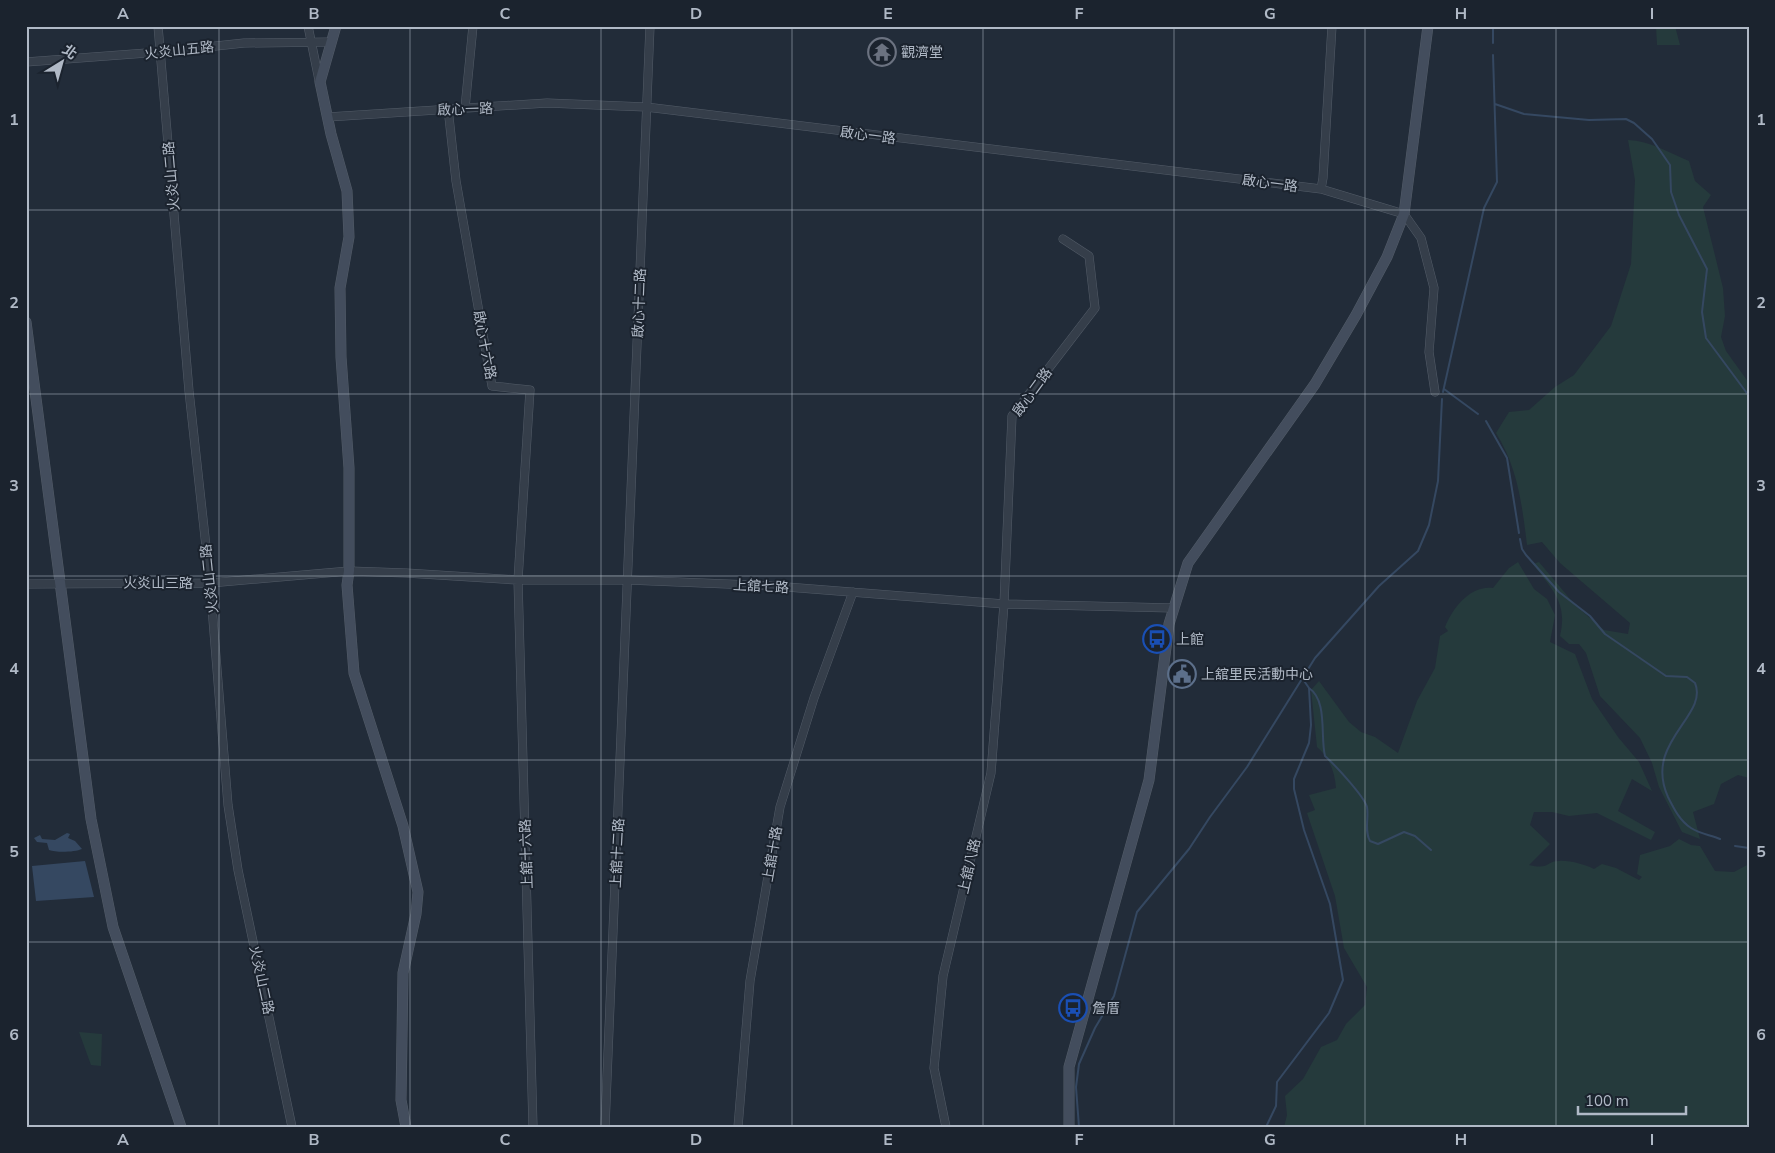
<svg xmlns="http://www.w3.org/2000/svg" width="1775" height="1153" viewBox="0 0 1775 1153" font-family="'Nunito Sans','Noto Sans TC',sans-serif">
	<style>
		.green { fill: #253a3c }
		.water { fill: #354861 }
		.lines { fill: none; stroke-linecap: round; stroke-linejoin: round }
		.stream { stroke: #354861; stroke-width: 2 }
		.street-casing { stroke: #535c68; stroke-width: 9 }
		.secondary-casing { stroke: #535c68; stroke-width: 11 }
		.street { stroke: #353e4a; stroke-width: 8 }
		.secondary { stroke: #434d5d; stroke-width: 10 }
		.grid { fill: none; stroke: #b0b9c6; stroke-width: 1; stroke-opacity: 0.55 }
		.labels { text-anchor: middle; stroke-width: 4; stroke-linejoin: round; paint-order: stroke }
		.street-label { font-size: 14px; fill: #b0b9c6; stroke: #1b232e }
		.poi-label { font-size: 14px; fill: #b0b9c6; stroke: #1b232e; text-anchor: start }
		.neatline { fill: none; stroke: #b0b9c6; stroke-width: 2 }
		.grid-label { font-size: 16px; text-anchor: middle; font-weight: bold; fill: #b0b9c6 }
	</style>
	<rect width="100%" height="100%" fill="#222c39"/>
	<path class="green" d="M1656 26H1675L1680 45H1657Z
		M1628 140C1651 141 1667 152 1689 161L1695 181 1711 195 1703 207 1723 288 1725 316 1721 337 1726 351 1749 383V778L1738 775 1721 784 1714 804 1693 812 1700 839 1682 832 1659 787 1652 763 1640 738 1600 696 1586 653 1579 644H1569L1560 636C1568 602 1552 590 1533 564L1539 562 1576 606 1604 630 1628 634 1630 623 1560 563 1542 542 1527 545C1522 505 1518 468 1496 433L1509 412 1529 410 1555 387 1574 375 1611 326 1631 264 1635 180Z
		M1518 562 1534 589 1547 599 1555 615 1550 642 1575 654 1592 699 1618 737 1639 762 1652 791 1632 779 1618 811 1655 832 1651 840 1597 813 1569 816 1552 812H1534L1530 825 1550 844 1529 865C1550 870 1546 861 1559 861 1569 860 1586 865 1594 869L1602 864 1616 868 1639 880 1642 877 1637 874 1640 855 1670 846 1679 839 1691 845 1700 846 1715 871 1734 872 1749 864V1127H1284L1287 1115 1285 1096 1303 1079 1321 1047 1337 1040 1346 1024 1365 1005 1367 987 1344 948 1335 896 1307 813 1315 810 1309 795 1336 788C1335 772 1329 757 1317 747L1311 690 1319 681 1349 722 1361 732 1375 737 1398 753 1417 701 1435 668 1440 636 1448 631 1445 627C1453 607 1471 585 1493 588L1509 568Z
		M79 1032 102 1034 101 1066 91 1065Z"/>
	<path class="water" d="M67 833 70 834 68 838 75 841 82 849C75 852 57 853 49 850L47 843 37 842 34 838 40 835 42 839 55 840Z
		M85 861 94 897 36 901 32 866Z"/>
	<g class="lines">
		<path class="stream" d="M1493 43V26
			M1495 104 1524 114 1589 120 1626 119 1634 123 1652 139 1670 165 1671 192 1679 215 1707 269 1702 312 1706 338 1749 396
			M1444 389 1478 414
			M1443 392 1484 208 1497 182 1493 55
			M1486 421 1507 458 1519 533
			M1520 539 1522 549 1526 555 1559 592 1590 616 1605 634 1666 676 1687 677 1695 683C1709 716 1643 742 1668 797 1674 809 1680 821 1691 828 1700 834 1711 835 1720 839
			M1309 688C1328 701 1320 736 1325 756 1334 764 1364 796 1367 807 1369 818 1364 831 1370 841L1378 844 1404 832 1415 836 1431 850
			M1735 846 1749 848
			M1079 1127 1076 1087 1079 1064 1095 1028 1114 996 1137 912 1189 849 1210 817 1247 767 1315 658 1379 586 1418 551 1429 525 1438 481 1442 399
			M1266 1127 1276 1106 1277 1082 1329 1013 1343 980 1330 904 1304 830 1294 789V779L1309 743 1311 725 1309 688 1302 678"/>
		<defs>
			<path id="street" d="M158 26 189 391 210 583 228 805 238 870 292 1127
				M308 26 319 80
				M26 62 160 52 244 43 331 42
				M448 108 456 181 492 386 530 390 518 580 533 1127
				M465 108 473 26
				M328 117 547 103 646 107 1321 189 1404 214 1421 238 1434 288 1429 352 1435 392
				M1321 189 1323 178 1332 26
				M26 584 210 583 349 571 406 573 518 580H628L774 586 1004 604 1173 608
				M605 1127 650 26
				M738 1127 750 981 780 807 814 698 853 592
				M946 1127 934 1068 943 976 991 773 1004 604 1012 416 1095 308 1089 256 1063 239"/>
			<path id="secondary" d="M336 26 320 82 331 134 347 191 349 237 340 288 341 357 349 468V571L347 585 354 673 403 826 418 892 416 914 403 973 401 1100 406 1127
				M26 322 91 819 113 927 181 1127
				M1069 1127V1067L1149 780 1169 624 1188 563 1315 384 1356 315 1387 257 1404 214 1428 26"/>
		</defs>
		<use href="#street" class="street-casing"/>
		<use href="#secondary" class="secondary-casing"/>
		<use href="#street" class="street"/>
		<use href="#secondary" class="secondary"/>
	</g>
	<path class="grid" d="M219 26V1127M410 26V1127M601 26V1127M792 26V1127M983 26V1127M1174 26V1127M1365 26V1127M1556 26V1127M26 210H1749M26 394H1749M26 576H1749M26 760H1749M26 942H1749"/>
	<defs>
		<symbol id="temple-ring" viewBox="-11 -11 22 22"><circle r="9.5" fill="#1b232e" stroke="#6b7280" stroke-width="1.5"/><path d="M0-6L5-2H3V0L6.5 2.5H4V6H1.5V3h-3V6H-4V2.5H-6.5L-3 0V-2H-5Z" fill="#6b7280"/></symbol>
		<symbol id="bus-ring" viewBox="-11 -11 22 22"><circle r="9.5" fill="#1b232e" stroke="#1a4fb4" stroke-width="1.5"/><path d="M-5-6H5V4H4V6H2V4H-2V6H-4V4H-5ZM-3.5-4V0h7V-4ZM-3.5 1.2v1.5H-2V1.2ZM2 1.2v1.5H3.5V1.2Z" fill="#1a4fb4"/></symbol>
		<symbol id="civic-ring" viewBox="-11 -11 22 22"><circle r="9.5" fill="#1b232e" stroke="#5c6f8a" stroke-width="1.5"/><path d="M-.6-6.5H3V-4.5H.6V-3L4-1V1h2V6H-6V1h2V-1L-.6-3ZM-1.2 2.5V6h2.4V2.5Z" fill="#5c6f8a"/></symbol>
	</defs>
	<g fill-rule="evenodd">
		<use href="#temple-ring" x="866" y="36" width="32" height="32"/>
		<use href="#bus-ring" x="1141" y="623" width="32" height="32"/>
		<use href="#civic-ring" x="1166" y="658" width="32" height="32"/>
		<use href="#bus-ring" x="1057" y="992" width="32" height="32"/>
	</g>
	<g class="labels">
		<g class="street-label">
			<text transform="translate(179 50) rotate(-6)" y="5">火炎山五路</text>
			<text transform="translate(465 109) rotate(-2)" y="5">啟心一路</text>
			<text transform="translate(868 135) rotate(7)" y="5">啟心一路</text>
			<text transform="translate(171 176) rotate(-95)" y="5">火炎山二路</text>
			<text transform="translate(1270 183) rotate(7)" y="5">啟心一路</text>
			<text transform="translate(639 303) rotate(-88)" y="5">啟心十二路</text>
			<text transform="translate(485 345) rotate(79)" y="5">啟心十六路</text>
			<text transform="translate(1032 392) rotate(-54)" y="5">啟心二路</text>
			<text transform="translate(209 579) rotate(-96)" y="5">火炎山二路</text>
			<text x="158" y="588">火炎山三路</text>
			<text transform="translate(761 586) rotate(3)" y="5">上舘七路</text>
			<text transform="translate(617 853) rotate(-87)" y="5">上舘十二路</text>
			<text transform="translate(526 854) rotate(-92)" y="5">上舘十六路</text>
			<text transform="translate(772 854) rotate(-80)" y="5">上舘十路</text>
			<text transform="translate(969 866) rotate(-77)" y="5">上舘八路</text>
			<text transform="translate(262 980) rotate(78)" y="5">火炎山二路</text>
		</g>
		<g class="poi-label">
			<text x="901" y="57">觀濟堂</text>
			<text x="1176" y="644">上館</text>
			<text x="1201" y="679">上舘里民活動中心</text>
			<text x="1092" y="1013">詹厝</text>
		</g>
	</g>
	<rect width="1775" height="1153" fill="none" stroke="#1b232e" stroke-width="55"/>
	<g transform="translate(62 62) rotate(37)" stroke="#1b232e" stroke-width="4" paint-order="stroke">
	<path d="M0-4L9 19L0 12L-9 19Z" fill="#b0b9c6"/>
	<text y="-8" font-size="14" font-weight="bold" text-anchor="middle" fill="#b0b9c6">北</text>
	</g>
	<path d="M1578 1106v8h108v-8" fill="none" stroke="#b0b9c6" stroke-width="2.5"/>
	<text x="1585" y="1106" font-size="15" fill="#b0b9c6" stroke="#1b232e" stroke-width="4" paint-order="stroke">100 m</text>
	<rect x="28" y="28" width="1720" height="1098" class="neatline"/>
	<g class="grid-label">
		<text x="123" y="19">A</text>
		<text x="314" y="19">B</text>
		<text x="505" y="19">C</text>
		<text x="696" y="19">D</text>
		<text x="888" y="19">E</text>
		<text x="1079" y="19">F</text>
		<text x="1270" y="19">G</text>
		<text x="1461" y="19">H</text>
		<text x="1652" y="19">I</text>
		<text x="14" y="125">1</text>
		<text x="1761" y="125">1</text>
		<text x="14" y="308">2</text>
		<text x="1761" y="308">2</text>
		<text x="14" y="491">3</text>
		<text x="1761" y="491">3</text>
		<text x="14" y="674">4</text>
		<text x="1761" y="674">4</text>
		<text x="14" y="857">5</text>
		<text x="1761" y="857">5</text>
		<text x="14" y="1040">6</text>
		<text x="1761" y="1040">6</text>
		<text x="123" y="1145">A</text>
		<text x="314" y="1145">B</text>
		<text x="505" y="1145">C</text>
		<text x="696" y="1145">D</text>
		<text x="888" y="1145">E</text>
		<text x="1079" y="1145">F</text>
		<text x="1270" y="1145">G</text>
		<text x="1461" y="1145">H</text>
		<text x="1652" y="1145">I</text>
	</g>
</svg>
